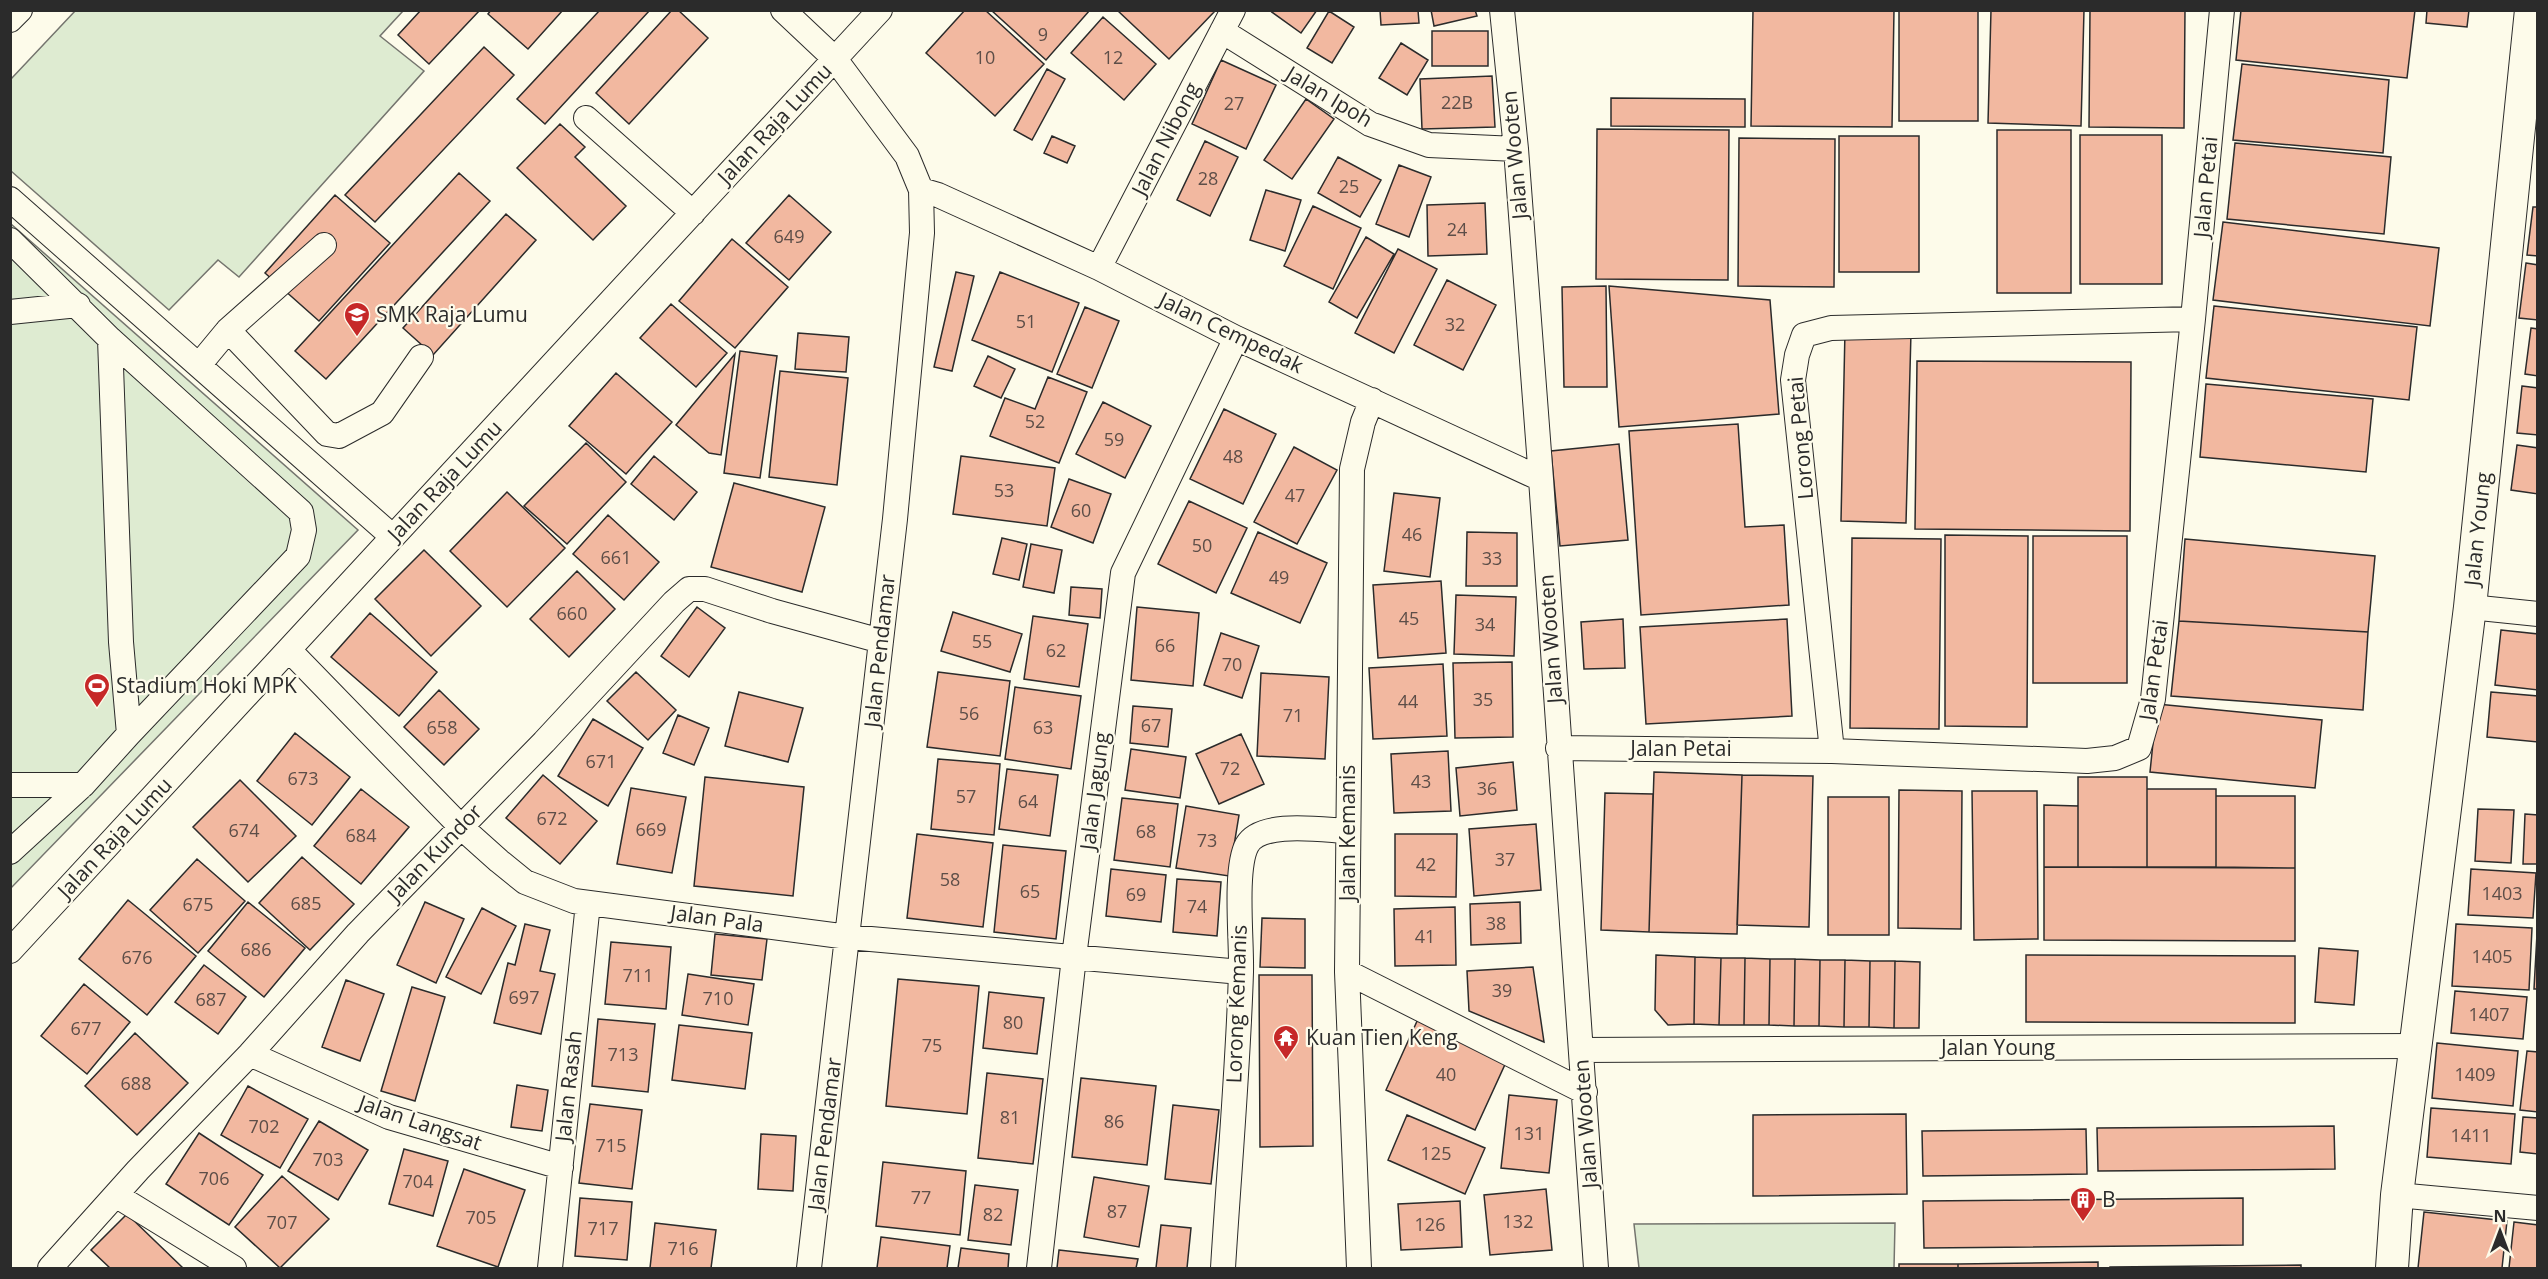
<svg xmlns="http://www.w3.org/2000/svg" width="2548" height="1279" viewBox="0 0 2548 1279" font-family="'Open Sans',sans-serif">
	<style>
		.green { fill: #deebd1; stroke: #74746e; stroke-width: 1.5 }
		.building { fill: #f2b8a0; stroke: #2b2b2b; stroke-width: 1.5 }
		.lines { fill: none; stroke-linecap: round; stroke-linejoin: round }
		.minor-casing { stroke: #2b2b2b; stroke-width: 26 }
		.major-casing { stroke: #2b2b2b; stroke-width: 34 }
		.minor { stroke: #fdfbea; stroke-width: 24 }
		.major { stroke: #fdfbea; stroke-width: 32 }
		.labels { text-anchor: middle; stroke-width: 4.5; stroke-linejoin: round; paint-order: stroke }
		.number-label { font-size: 18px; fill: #5d4e48 }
		.street-label { font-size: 21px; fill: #2b2b2b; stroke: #fdfbea }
		.poi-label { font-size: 21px; fill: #2b2b2b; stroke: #fdfbea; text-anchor: start }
	</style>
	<rect width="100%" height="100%" fill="#fdfbea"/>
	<path class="green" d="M76 10 403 11 380 36 424 71 239 277 218 260 169 310 11 171V79Z
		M11 224 358 530 11 888 10 224Z
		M1895 1223 1894 1268H1639L1634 1224Z"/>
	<path class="building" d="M421 10H480L429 64 398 35Z
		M491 10H563L528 49 488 14Z
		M600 10H650L545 124 517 99Z
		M672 10H678L708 38 629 124 596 93Z
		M965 10H985L1044 64 995 116 926 53Z
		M991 10H1090L1046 60Z
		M1117 10H1212L1214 12 1169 59Z
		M1269 10H1317L1301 33Z
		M1380 10H1418L1419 23 1381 25Z
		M1431 10H1475L1477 16 1434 26Z
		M1753 10H1894L1892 127 1751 126Z
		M1899 10H1978V121H1899Z
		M1991 10H2084L2081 126 1988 123Z
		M2090 10H2185L2184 128 2089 127Z
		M2241 10H2415L2407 78 2236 60Z
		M2427 10H2469L2467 27 2426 23Z
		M1329 11 1354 27 1332 63 1307 48Z
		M1103 17 1156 64 1124 100 1071 53Z
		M1432 31H1488V66H1432Z
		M1401 43 1428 60 1407 95 1379 78Z
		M484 47 514 75 375 222 345 195Z
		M1221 60 1276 85 1246 149 1192 124Z
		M2242 64 2389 80 2383 153 2233 140Z
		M1047 69 1065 79 1032 140 1014 130Z
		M1492 76 1495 127 1422 129 1420 79Z
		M1611 98 1745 99V127L1611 126Z
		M1306 99 1334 119 1292 179 1264 160Z
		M560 124 585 147 575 157 626 206 593 240 517 168Z
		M1597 129 1729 130 1728 280 1596 279Z
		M1997 130H2071V293H1997Z
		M2080 135H2162V284H2080Z
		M1052 136 1075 146 1067 163 1044 153Z
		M1839 136H1919V272H1839Z
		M1739 138 1835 139 1834 287 1738 286Z
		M1205 141 1238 157 1210 216 1177 200Z
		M2235 143 2391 157 2384 234 2227 219Z
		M1338 157 1381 180 1360 217 1318 193Z
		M1399 165 1431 177 1409 237 1376 224Z
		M459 173 490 201 326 379 295 351Z
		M1266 190 1301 200 1285 251 1250 240Z
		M335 195 390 243 319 321 265 273Z
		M789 195 831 232 789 280 746 243Z
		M1485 203 1487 254 1428 256 1427 205Z
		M1313 206 1361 228 1333 289 1284 266Z
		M2533 207H2538V256L2527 255Z
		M506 214 536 240 433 355 403 328Z
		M2223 222 2439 248 2430 326 2213 300Z
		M1366 237 1394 254 1357 318 1329 302Z
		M732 239 788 287 735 348 679 301Z
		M1398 249 1437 269 1394 353 1355 333Z
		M2526 263 2538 265V320L2519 318Z
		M956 272 974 276 952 371 934 367Z
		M1000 272 1079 303 1052 372 972 340Z
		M1447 280 1496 305 1463 370 1414 345Z
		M1606 286 1607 387H1564L1562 287Z
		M1609 286 1770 300 1779 414 1619 427Z
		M671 304 727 353 696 387 640 338Z
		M2214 306 2417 327 2409 400 2206 378Z
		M1085 307 1119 321 1092 388 1057 374Z
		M2531 328 2538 329V376L2525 374Z
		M1845 330 1911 332 1906 523 1841 521Z
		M798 333 849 337 846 372 795 369Z
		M740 351 777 356 760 478 724 473Z
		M735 354 721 455 709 453 676 425Z
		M988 356 1015 369 1001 398 974 386Z
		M1917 361 2131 362 2130 531 1915 529Z
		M780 371 848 378 837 485 769 477Z
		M616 373 672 422 626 474 569 426Z
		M1048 377 1087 392 1059 463 990 436 1005 398 1035 409Z
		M2206 384 2373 399 2366 472 2200 457Z
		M2522 386 2538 388V435L2517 433Z
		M1103 402 1151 426 1125 478 1076 454Z
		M1224 409 1276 434 1243 504 1190 479Z
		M1738 424 1745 527 1784 525 1789 605 1641 615 1629 431Z
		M586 443 626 482 567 544 524 506Z
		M1619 444 1628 540 1560 546 1551 451Z
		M2517 445 2538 448V494L2511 490Z
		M1294 447 1337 470 1297 544 1254 522Z
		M654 456 697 492 674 520 631 484Z
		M961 456 1055 468 1047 526 953 514Z
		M1069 479 1111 494 1093 543 1051 527Z
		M734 483 825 507 802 592 711 567Z
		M507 492 565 548 507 607 450 551Z
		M1394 493 1440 498 1430 577 1384 571Z
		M1189 501 1247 528 1216 593 1158 564Z
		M608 515 659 562 624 600 573 554Z
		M1258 532 1327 563 1300 623 1231 593Z
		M1467 532 1517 533V586H1466Z
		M1945 535 2028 536 2027 727 1945 726Z
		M2033 536H2127V683H2033Z
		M1002 538 1027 544 1019 580 993 574Z
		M1852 538 1941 539 1939 729 1850 728Z
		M2185 539 2375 556 2368 632 2179 621Z
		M1031 544 1062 550 1054 593 1023 587Z
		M424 550 481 606 431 656 375 599Z
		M577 571 615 609 569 657 530 619Z
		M1441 581 1446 653 1378 658 1373 585Z
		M1071 587 1102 589 1100 618 1069 615Z
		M1456 595 1516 597 1514 656 1454 654Z
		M697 607 725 628 689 677 661 656Z
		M1137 607 1199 613 1193 686 1131 680Z
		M953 612 1022 634 1010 672 941 651Z
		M370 613 437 672 399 716 331 657Z
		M1033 616 1088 624 1079 687 1024 679Z
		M1623 619 1625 668 1584 669 1581 622Z
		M1787 619 1792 716 1646 724 1640 627Z
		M2179 621 2368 632 2363 710 2171 696Z
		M2501 630 2538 634V690L2495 685Z
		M1221 633 1259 646 1242 698 1204 685Z
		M1512 662 1513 737 1455 738 1453 663Z
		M1443 664 1447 736 1373 739 1369 668Z
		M636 672 676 710 648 740 607 701Z
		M938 672 1010 681 1000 756 927 747Z
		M1261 673 1329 677 1325 759 1257 756Z
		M1015 687 1081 696 1071 769 1005 759Z
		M439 690 479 729 444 765 404 727Z
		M739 692 803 708 788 762 725 746Z
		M2491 692 2538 696V742L2487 737Z
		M2157 704 2322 720 2315 788 2150 772Z
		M1133 706 1172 709 1168 747 1130 743Z
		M678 715 709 728 694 765 663 753Z
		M593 719 643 748 608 806 558 776Z
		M295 733 350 777 312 825 257 781Z
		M1241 734 1264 784 1219 804 1196 754Z
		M1131 749 1186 757 1180 798 1125 790Z
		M1448 751 1451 811 1394 813 1391 754Z
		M938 759 1000 764 994 835 931 829Z
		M1513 762 1517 810 1460 816 1456 768Z
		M1007 769 1058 775 1050 836 999 829Z
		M1654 772 1742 775 1737 934 1649 932Z
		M543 775 597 821 560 864 506 818Z
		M1742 775 1813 776 1809 927 1737 925Z
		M705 777 804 787 793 896 694 886Z
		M2078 777H2147V867H2078Z
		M240 780 296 836 248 882 193 827Z
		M631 788 686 797 672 873 617 864Z
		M361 789 409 827 361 884 314 846Z
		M2147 789H2216V867H2147Z
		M1899 790 1962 791 1961 929 1898 928Z
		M1972 791H2037L2038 939 1974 940Z
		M1605 793 1653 794 1649 932 1601 930Z
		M2216 796H2295V868L2216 867Z
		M1828 797H1889V935H1828Z
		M1122 798 1178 804 1170 867 1114 860Z
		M2044 805 2078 806V867H2044Z
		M1186 806 1239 815 1229 876 1176 868Z
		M2478 809 2514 810 2511 863 2475 861Z
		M2525 814 2538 815V864H2523Z
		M1536 824 1541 890 1474 896 1469 829Z
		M917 834 993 843 983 927 907 918Z
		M1395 834H1457L1456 897 1395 896Z
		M1003 845 1066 851 1056 939 994 932Z
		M302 857 354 904 310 950 259 903Z
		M197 859 245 901 198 953 150 910Z
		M2044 867 2295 868V941L2044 940Z
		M1111 869 1166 875 1161 922 1106 916Z
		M2471 869 2536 873 2533 918 2468 915Z
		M1177 879 1221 882 1217 936 1173 932Z
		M128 900 196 956 147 1015 79 959Z
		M248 902 305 948 264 997 208 951Z
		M425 902 464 919 436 983 397 965Z
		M1520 902 1521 943 1471 945 1470 904Z
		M1455 907 1456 965 1395 966 1394 909Z
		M482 908 516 926 481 994 446 977Z
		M1262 918 1305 919V968L1260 967Z
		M525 924 550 930 540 971 555 974 541 1034 494 1023 508 963 515 965Z
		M2456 924 2532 928 2529 990 2452 986Z
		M715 934 767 939 762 980 711 975Z
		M2537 934H2538V989H2534Z
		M611 942 671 947 666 1009 605 1004Z
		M2319 948 2358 951 2354 1005 2315 1002Z
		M1656 955 1695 957 1694 1024 1668 1025 1655 1010Z
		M2026 955 2295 956V1023L2026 1022Z
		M1695 957 1721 958 1719 1025 1694 1024Z
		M1721 958H1745L1744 1025H1719Z
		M1745 958 1770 959 1769 1025H1744Z
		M1770 959H1795L1794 1026 1769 1025Z
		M1795 959 1820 960 1819 1026H1794Z
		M1820 960H1845L1844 1027 1819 1026Z
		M1845 960 1870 961 1869 1027H1844Z
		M1870 961H1895L1894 1028 1869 1027Z
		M1895 961 1920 962 1919 1028H1894Z
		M204 965 246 997 218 1034 175 1002Z
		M1533 967 1544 1042 1469 1011 1467 971Z
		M688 974 754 984 748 1025 682 1015Z
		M1259 975H1312L1313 1146 1260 1147Z
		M898 979 979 986 967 1114 886 1106Z
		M346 980 384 994 360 1061 322 1047Z
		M84 984 130 1022 87 1074 41 1036Z
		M412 987 445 997 415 1101 381 1091Z
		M2455 991 2527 997 2523 1039 2451 1033Z
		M989 992 1044 998 1037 1054 983 1048Z
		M598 1019 655 1024 648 1092 592 1086Z
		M1418 1019 1507 1060 1475 1130 1386 1090Z
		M679 1025 752 1033 745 1089 672 1080Z
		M135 1033 188 1083 137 1135 85 1086Z
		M2437 1043 2518 1051 2513 1106 2432 1098Z
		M2527 1051 2538 1052V1112L2520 1110Z
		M987 1073 1043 1079 1033 1164 978 1158Z
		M1081 1078 1156 1086 1147 1165 1072 1157Z
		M517 1085 548 1090 542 1131 511 1127Z
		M248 1086 308 1119 280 1168 221 1135Z
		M1509 1095 1557 1100 1549 1173 1501 1168Z
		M590 1104 642 1110 632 1189 579 1183Z
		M1173 1105 1219 1110 1211 1184 1165 1179Z
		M2431 1108 2515 1114 2511 1164 2427 1157Z
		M1906 1114 1907 1194 1753 1196V1115Z
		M1407 1115 1485 1148 1465 1194 1388 1160Z
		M2523 1117 2538 1118V1154L2520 1152Z
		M319 1121 368 1150 338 1200 288 1171Z
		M2334 1126 2335 1169 2098 1171 2097 1128Z
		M2086 1129 2087 1174 1923 1176 1922 1131Z
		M199 1133 263 1175 229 1225 166 1184Z
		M761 1134 796 1136 793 1191 758 1189Z
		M404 1149 448 1161 433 1216 389 1204Z
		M883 1162 966 1171 960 1235 876 1226Z
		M464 1169 525 1190 498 1267 437 1246Z
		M282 1176 329 1219 280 1268 235 1227Z
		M1094 1177 1149 1186 1139 1247 1084 1237Z
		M975 1185 1018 1190 1011 1245 968 1240Z
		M1546 1189 1552 1250 1490 1255 1484 1195Z
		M580 1198 632 1202 627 1260 575 1256Z
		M2243 1198V1245L1924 1248 1923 1201Z
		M1460 1201 1462 1247 1401 1250 1398 1204Z
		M2424 1212 2507 1221 2502 1268H2418Z
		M127 1214 183 1268H110L91 1250Z
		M2514 1222 2538 1225V1268H2509Z
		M655 1223 716 1230 711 1268H650Z
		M1161 1225 1191 1228 1187 1268H1156Z
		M881 1237 950 1246 947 1268H877Z
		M961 1248 1009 1254 1008 1268H958Z
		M1059 1250 1138 1259 1136 1268H1057Z
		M2098 1262V1268H1958V1264Z
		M1899 1264H1958V1268H1899Z
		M2301 1265V1268H2110V1267Z"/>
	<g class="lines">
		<defs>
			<path id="minor" d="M783 10 835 59 907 156 921 190 922 233 895 519 809 1268
				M1502 10 1516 149 1541 479 1596 1268
				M10 20 20 10
				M1222 31 1370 124 1429 145 1516 149
				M586 118 693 213
				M921 190 938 195 1099 268 1236 338 1541 479
				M10 199 393 537
				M10 240 110 339 301 512 304 530 298 556 129 734 83 785 10 852
				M1099 268 1233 10
				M10 312 78 305
				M228 330 327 434 339 436 382 413 421 357
				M110 339 121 642 129 734
				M199 365 228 330 324 245
				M2470 607 2538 614
				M289 650 461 827 499 861 525 882 574 901 848 937 1241 972
				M1558 748 1832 751 2087 761 2115 758 2139 748 2153 699 2193 319 2222 10
				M1832 751 1793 380 1797 355 1804 335 1831 328 2193 319
				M10 785H83
				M10 951 880 10
				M1347 972 1585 1092
				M1581 1050 2415 1046
				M250 1054 389 1117 561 1167
				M2397 1195 2538 1208
				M117 1196 234 1268
				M50 1268 138 1170 250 1054 358 933 544 742 674 602 689 589H705L772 611 881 641
				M550 1268 588 903
				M1039 1268 1074 957 1123 573 1236 338
				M1223 1268C1229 1170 1238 1071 1241 972 1242 942 1234 869 1247 845 1261 820 1323 830 1347 831
				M1359 1268 1347 972 1352 469 1363 422 1372 400"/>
			<path id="major" d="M2392 1268 2397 1195 2470 607 2531 10"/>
		</defs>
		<use href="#minor" class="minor-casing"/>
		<use href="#major" class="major-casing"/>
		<use href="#minor" class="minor"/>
		<use href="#major" class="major"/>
	</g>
	<defs>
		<symbol id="school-pin" viewBox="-11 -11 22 30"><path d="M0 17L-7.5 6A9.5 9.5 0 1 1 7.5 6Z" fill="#c62828" stroke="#fdfbea"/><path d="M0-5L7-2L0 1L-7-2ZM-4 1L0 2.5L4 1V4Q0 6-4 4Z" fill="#fff"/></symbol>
		<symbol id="stadium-pin" viewBox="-11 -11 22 30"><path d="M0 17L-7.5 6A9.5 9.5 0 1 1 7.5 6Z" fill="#c62828" stroke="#fdfbea"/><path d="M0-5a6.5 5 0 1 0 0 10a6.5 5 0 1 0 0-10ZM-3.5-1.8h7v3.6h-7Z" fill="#fff"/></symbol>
		<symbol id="temple-pin" viewBox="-11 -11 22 30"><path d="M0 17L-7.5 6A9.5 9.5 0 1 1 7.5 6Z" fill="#c62828" stroke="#fdfbea"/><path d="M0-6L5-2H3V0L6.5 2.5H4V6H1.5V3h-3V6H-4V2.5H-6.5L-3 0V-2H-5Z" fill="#fff"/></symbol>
		<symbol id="building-pin" viewBox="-11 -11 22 30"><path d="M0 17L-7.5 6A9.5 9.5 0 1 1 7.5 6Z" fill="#c62828" stroke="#fdfbea"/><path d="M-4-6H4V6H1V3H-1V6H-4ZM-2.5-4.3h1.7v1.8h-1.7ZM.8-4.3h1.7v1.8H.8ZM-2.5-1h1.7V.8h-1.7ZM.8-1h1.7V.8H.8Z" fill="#fff"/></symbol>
	</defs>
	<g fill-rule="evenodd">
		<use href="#school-pin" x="342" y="300" width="30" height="40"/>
		<use href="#stadium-pin" x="82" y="671" width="30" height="40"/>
		<use href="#temple-pin" x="1271" y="1023" width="30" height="40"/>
		<use href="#building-pin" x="2068" y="1185" width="30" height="40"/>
	</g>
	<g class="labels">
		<g class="number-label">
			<text x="1043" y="41">9</text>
			<text x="985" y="64">10</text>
			<text x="1113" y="64">12</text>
			<text x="1457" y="109">22B</text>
			<text x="1234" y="110">27</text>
			<text x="1208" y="185">28</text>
			<text x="1349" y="193">25</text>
			<text x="1457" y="236">24</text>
			<text x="789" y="243">649</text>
			<text x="1026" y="328">51</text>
			<text x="1455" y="331">32</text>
			<text x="1035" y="428">52</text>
			<text x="1114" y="446">59</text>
			<text x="1233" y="463">48</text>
			<text x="1004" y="497">53</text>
			<text x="1295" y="502">47</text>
			<text x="1081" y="517">60</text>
			<text x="1412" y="541">46</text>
			<text x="1202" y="552">50</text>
			<text x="616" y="564">661</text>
			<text x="1492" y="565">33</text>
			<text x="1279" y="584">49</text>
			<text x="572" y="620">660</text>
			<text x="1409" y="625">45</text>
			<text x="1485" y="631">34</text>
			<text x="982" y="648">55</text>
			<text x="1165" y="652">66</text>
			<text x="1056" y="657">62</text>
			<text x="1232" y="671">70</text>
			<text x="1483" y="706">35</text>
			<text x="1408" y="708">44</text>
			<text x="969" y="720">56</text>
			<text x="1293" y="722">71</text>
			<text x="1151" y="732">67</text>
			<text x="442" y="734">658</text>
			<text x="1043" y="734">63</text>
			<text x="601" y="768">671</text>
			<text x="1230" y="775">72</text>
			<text x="303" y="785">673</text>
			<text x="1421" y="788">43</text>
			<text x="1487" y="795">36</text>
			<text x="966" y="803">57</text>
			<text x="1028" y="808">64</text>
			<text x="552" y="825">672</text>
			<text x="651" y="836">669</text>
			<text x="244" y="837">674</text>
			<text x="1146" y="838">68</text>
			<text x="361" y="842">684</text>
			<text x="1207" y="847">73</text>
			<text x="1505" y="866">37</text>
			<text x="1426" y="871">42</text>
			<text x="950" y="886">58</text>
			<text x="1030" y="898">65</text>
			<text x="2502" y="900">1403</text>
			<text x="1136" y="901">69</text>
			<text x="306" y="910">685</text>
			<text x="198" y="911">675</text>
			<text x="1197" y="913">74</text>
			<text x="1496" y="930">38</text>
			<text x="1425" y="943">41</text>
			<text x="256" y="956">686</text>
			<text x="2492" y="963">1405</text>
			<text x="137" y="964">676</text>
			<text x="638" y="982">711</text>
			<text x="1502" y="997">39</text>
			<text x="524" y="1004">697</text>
			<text x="718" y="1005">710</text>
			<text x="211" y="1006">687</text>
			<text x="2489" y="1021">1407</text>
			<text x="1013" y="1029">80</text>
			<text x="86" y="1035">677</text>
			<text x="932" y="1052">75</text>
			<text x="623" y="1061">713</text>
			<text x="1446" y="1081">40</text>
			<text x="2475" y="1081">1409</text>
			<text x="136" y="1090">688</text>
			<text x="1010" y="1124">81</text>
			<text x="1114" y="1128">86</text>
			<text x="264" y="1133">702</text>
			<text x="1529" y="1140">131</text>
			<text x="2471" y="1142">1411</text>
			<text x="611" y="1152">715</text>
			<text x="1436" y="1160">125</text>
			<text x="328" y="1166">703</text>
			<text x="214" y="1185">706</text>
			<text x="418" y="1188">704</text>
			<text x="921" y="1204">77</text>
			<text x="1117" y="1218">87</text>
			<text x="993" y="1221">82</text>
			<text x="481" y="1224">705</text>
			<text x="1518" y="1228">132</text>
			<text x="282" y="1229">707</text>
			<text x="1430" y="1231">126</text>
			<text x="603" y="1235">717</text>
			<text x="683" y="1255">716</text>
		</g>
		<g class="street-label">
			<text transform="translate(1329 97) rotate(31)" y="7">Jalan Ipoh</text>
			<text transform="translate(775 124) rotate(-47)" y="7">Jalan Raja Lumu</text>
			<text transform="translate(1166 139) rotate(-63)" y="7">Jalan Nibong</text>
			<text transform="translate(1515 155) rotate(-95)" y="7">Jalan Wooten</text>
			<text transform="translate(2206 187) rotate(-85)" y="7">Jalan Petai</text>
			<text transform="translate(1231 333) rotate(26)" y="7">Jalan Cempedak</text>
			<text transform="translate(1801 438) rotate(-95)" y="7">Lorong Petai</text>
			<text transform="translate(445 481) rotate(-47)" y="7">Jalan Raja Lumu</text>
			<text transform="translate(2478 529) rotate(-84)" y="7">Jalan Young</text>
			<text transform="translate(1551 639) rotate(-94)" y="7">Jalan Wooten</text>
			<text transform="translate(880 651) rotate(-84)" y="7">Jalan Pendamar</text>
			<text transform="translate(2154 670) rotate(-82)" y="7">Jalan Petai</text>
			<text x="1681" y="756">Jalan Petai</text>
			<text transform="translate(1095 791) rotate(-83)" y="7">Jalan Jagung</text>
			<text transform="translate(1348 833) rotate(-90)" y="7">Jalan Kemanis</text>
			<text transform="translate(115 838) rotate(-47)" y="7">Jalan Raja Lumu</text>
			<text transform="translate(435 853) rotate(-46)" y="7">Jalan Kundor</text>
			<text transform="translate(717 919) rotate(8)" y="7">Jalan Pala</text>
			<text transform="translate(1237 1004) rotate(-88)" y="7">Lorong Kemanis</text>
			<text x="1998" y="1055">Jalan Young</text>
			<text transform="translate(569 1086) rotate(-84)" y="7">Jalan Rasah</text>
			<text transform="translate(420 1123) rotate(19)" y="7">Jalan Langsat</text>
			<text transform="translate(1586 1124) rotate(-94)" y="7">Jalan Wooten</text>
			<text transform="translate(825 1134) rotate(-83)" y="7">Jalan Pendamar</text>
		</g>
		<g class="poi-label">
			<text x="376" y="322">SMK Raja Lumu</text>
			<text x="116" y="693">Stadium Hoki MPK</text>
			<text x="1306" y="1045">Kuan Tien Keng</text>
			<text x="2102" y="1207">B</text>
		</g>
	</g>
	<rect width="2548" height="1279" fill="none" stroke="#2b2b2b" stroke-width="24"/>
	<g transform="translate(2500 1231)" stroke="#fdfbea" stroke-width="4.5" paint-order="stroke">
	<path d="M0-4.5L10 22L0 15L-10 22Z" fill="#2b2b2b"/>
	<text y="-9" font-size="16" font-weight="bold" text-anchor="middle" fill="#2b2b2b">N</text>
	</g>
</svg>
